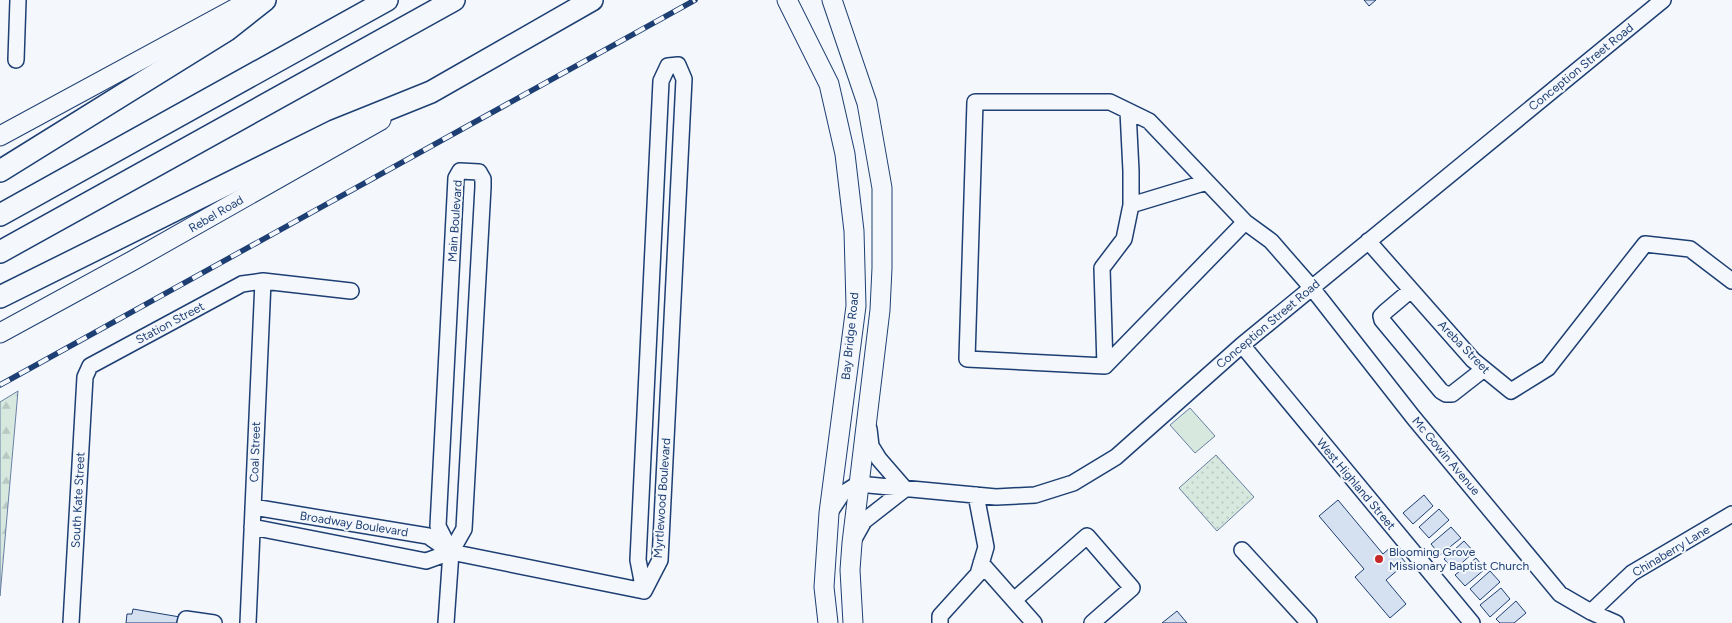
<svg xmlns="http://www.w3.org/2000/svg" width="1732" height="623" viewBox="0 0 1732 623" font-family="Figtree,sans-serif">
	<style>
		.grass { fill: url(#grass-dots); stroke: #687fa3 }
		.forest { fill: url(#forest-firs); stroke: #687fa3 }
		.pitch { fill: #d7e8df; stroke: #687fa3 }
		.building { fill: #d5e0f0; stroke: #1d3f73 }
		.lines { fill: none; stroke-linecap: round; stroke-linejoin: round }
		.minor-casing { stroke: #1d3f73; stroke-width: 18 }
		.major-casing { stroke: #1d3f73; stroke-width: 21 }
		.highway-casing { stroke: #1d3f73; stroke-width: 24 }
		.minor { stroke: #f4f7fb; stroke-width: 15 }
		.major { stroke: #f4f7fb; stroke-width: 19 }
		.highway { stroke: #f4f7fb; stroke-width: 21 }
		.rail-casing { stroke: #1d3f73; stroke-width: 5.5 }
		.rail { stroke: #f4f7fb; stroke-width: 4; stroke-dasharray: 11; stroke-linecap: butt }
		.poi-dot { fill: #c62828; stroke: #f4f7fb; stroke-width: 2 }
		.labels { text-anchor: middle; stroke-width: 4; stroke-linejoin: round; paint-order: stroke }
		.street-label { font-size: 12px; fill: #1d3f73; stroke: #f4f7fb }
		.poi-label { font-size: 12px; fill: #1d3f73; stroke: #f4f7fb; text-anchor: start }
	</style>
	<defs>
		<pattern id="grass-dots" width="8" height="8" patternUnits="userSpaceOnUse" patternTransform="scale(1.25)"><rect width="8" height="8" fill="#d7e8df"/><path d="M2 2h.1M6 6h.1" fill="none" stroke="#b8c8c3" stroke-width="1.8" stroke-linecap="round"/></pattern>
		<pattern id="forest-firs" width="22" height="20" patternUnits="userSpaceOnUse" patternTransform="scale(1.25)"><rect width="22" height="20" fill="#d7e8df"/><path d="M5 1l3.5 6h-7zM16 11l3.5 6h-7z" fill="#b8c8c3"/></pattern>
	</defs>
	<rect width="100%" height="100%" fill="#f4f7fb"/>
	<path class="grass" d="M1216 455 1254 497 1217 531 1179 488Z"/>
	<path class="forest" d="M18 391 0 596V402Z"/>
	<path class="pitch" d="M1190 408 1215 436 1195 453 1170 425Z"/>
	<path class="building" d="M1364 0H1376L1369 6Z
		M1424 495 1433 506 1413 524 1403 513Z
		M1338 500 1383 554 1392 546 1406 563 1386 580 1406 604 1390 618 1355 577 1364 569 1319 516Z
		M1439 509 1449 520 1429 538 1419 527Z
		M1451 527 1461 538 1440 555 1431 544Z
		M1464 541 1474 552 1454 570 1444 559Z
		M1476 558 1485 569 1465 586 1455 575Z
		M1490 571 1500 582 1480 600 1470 589Z
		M1501 588 1510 599 1490 617 1480 605Z
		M1516 601 1526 613 1514 623H1500L1496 619Z
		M133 609 180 617 179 623H126L127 614H132Z
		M1177 611 1187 623H1162Z"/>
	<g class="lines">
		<defs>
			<path id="minor" d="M16 60 18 0
				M678 65 684 79 660 560 644 591 638 560 661 81 668 66Z
				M1131 205 1207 182
				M1245 222 1149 121 1110 102H975L967 359 1105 366 1245 222 1271 241 1312 288 1413 417 1560 594 1591 612 1616 623
				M1368 241 1473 360 1511 391 1548 368 1645 244 1690 249 1732 281
				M1411 290 1385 312 1381 316 1382 320 1441 391 1446 394H1452L1484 369
				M1242 345 1472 623
				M1105 366 1102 268 1124 239 1131 205V171L1128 111
				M253 507 428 536 451 552 644 591
				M830 512 842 494 858 484 996 497 1035 495 1073 483 1116 457 1242 345 1663 0
				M252 527 426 561 451 552
				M855 537 864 521 905 489 879 459 871 446 869 429
				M1242 550 1309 623
				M981 563 1034 623
				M1014 600 1087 536 1132 588 1092 623
				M1591 612 1632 573 1732 514
				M71 623 85 377 90 366 242 284 263 281 351 291
				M185 623 186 619 214 623
				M248 623 263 281
				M446 623 451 552 464 529 483 187V179L479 172 460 171 456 178 438 526 451 552
				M940 623V616L978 574 986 547 976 495"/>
			<path id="major" d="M787 0 829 84 845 154 854 231 856 306 829 513 824 587 828 623
				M832 0 867 103 882 188V268L880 310 852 543 850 570 853 623
				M0 136 251 0
				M0 333 132 261 381 120"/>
			<path id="highway" d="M0 171 227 30 265 0
				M0 215 387 0
				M0 252 454 0
				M0 297 334 131 431 92 592 0"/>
		</defs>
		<use href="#minor" class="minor-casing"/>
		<use href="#major" class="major-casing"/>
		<use href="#highway" class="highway-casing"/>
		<use href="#minor" class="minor"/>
		<use href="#major" class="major"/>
		<use href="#highway" class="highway"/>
		<defs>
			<path id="rail" d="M0 385 695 0"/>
		</defs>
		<use href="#rail" class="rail-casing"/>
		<use href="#rail" class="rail"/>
	</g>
	<circle class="poi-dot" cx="1379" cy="559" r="5"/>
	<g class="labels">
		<g class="street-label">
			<text transform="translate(1581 67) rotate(-39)" y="4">Conception Street Road</text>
			<text transform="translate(216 214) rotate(-30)" y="4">Rebel Road</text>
			<text transform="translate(455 221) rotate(-86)" y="4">Main Boulevard</text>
			<text transform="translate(170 323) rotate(-28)" y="4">Station Street</text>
			<text transform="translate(1268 324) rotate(-40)" y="4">Conception Street Road</text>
			<text transform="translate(850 336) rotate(-84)" y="4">Bay Bridge Road</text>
			<text transform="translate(1464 347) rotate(46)" y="4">Areba Street</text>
			<text transform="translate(255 452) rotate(-88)" y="4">Coal Street</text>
			<text transform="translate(1446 456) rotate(50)" y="4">Mc Gowin Avenue</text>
			<text transform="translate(1356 484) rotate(50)" y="4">West Highland Street</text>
			<text transform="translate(662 498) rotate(-86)" y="4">Myrtlewood Boulevard</text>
			<text transform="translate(78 500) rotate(-87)" y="4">South Kate Street</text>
			<text transform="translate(354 524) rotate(9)" y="4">Broadway Boulevard</text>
			<text transform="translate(1671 551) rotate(-31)" y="4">Chinaberry Lane</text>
		</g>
		<g class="poi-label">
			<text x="1389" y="556">Blooming Grove<tspan x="1389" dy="14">Missionary Baptist Church</tspan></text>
		</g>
	</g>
</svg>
